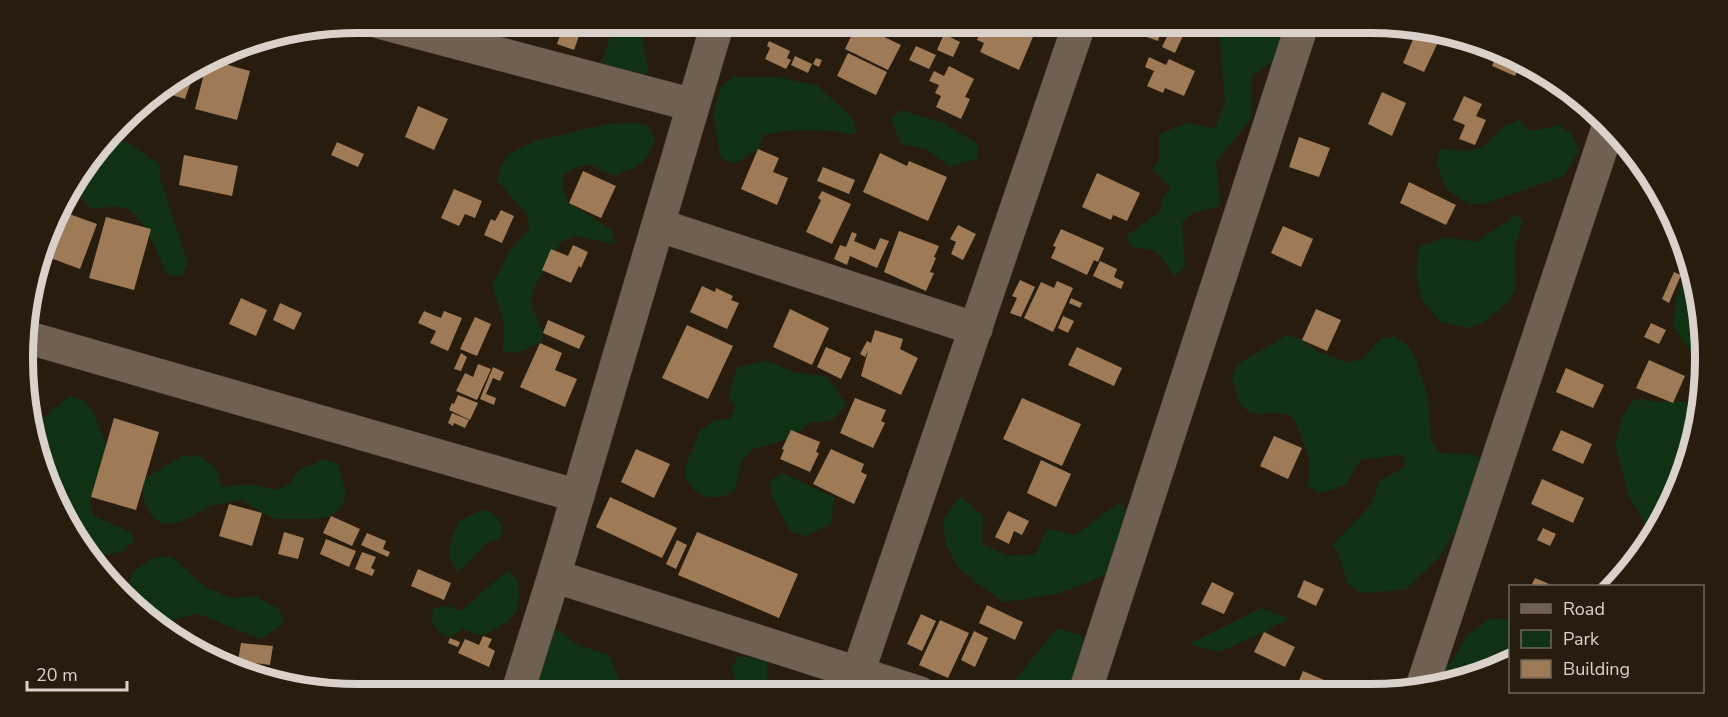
<svg xmlns="http://www.w3.org/2000/svg" width="1728" height="717" viewBox="0 0 1728 717" font-family="'Nunito Sans',sans-serif">
	<style>
		.green { fill: #113115 }
		.building { fill: #9e7b56 }
		.lines { fill: none; stroke-linecap: round; stroke-linejoin: round }
		.minor-casing { stroke: #403730; stroke-width: 34 }
		.minor { stroke: #6f6052; stroke-width: 33 }
		.rim { fill: none; stroke: #dad2ca; stroke-width: 8 }
	</style>
	<rect width="100%" height="100%" fill="#281c0f"/>
	<path class="green" d="M614 23H649L642 40 648 69 645 83 635 93 602 62Z
		M1221 23H1290L1276 59 1252 75 1251 119 1216 162 1220 206 1193 213 1182 222 1185 267 1174 277C1162 256 1159 247 1133 248L1126 236 1160 212 1162 199 1171 188 1152 169 1159 160V134L1187 123 1215 128 1225 102 1219 32Z
		M733 77H776L817 85 854 120 856 134C825 130 794 128 764 135L758 149 734 164 721 158 713 114 721 86Z
		M901 110 943 123 978 144 977 159 949 167 927 149 901 144 891 119Z
		M1519 120 1530 131 1559 125 1571 133 1579 150 1564 176 1483 204H1469L1447 190 1436 163 1440 149 1470 151 1484 146 1505 126Z
		M636 123 649 126 655 140C647 165 637 166 614 176 590 165 586 158 563 176V190L569 203 612 230 615 244 575 236 561 242 533 289 531 305 543 333 540 343 517 353 503 352 504 324 492 285 510 250 529 230 528 216 497 180 501 166 509 154 535 141 607 124Z
		M112 141H126L150 158 159 164 160 178 188 264 182 276 167 275C158 255 144 210 120 207 111 206 100 209 92 209L81 199 78 184 96 162 100 151Z
		M1511 213 1523 220 1515 247 1516 290 1508 302 1484 322 1469 328 1441 322 1422 300 1416 274 1419 247 1446 237 1476 242 1511 219Z
		M1687 271 1705 336 1700 370 1690 350 1673 326 1676 299Z
		M1287 335 1302 340 1319 352 1346 362 1361 360 1380 339 1394 336 1406 343 1414 355 1428 397 1431 441 1440 453 1476 455 1485 468V484L1438 559 1405 590 1360 593 1348 584 1338 553 1332 545 1370 506 1380 480 1406 467 1402 454 1360 460 1346 485 1321 493 1308 487 1310 460 1294 418 1282 413 1252 414 1240 405 1232 378 1238 364Z
		M767 361 794 372 823 376 828 378 846 404C836 420 830 423 811 422L789 439 753 449 742 460 735 490 722 497H707L695 491 686 479V465L700 431 715 420 730 419 735 407 729 395 737 367Z
		M1698 385 1688 466 1648 546 1644 521 1629 497 1615 445 1622 417 1634 399 1663 402 1691 401Z
		M70 396 83 400 93 411 105 441V457L90 501 94 516 132 533 135 540 124 550 93 560 79 545 31 428Z
		M197 455C213 464 219 468 221 487L248 484 277 490 290 484 297 471 324 459 338 464 346 493 342 506 331 516 316 519H275L262 513 242 500C233 502 222 503 214 505 193 513 163 540 148 510 142 499 142 489 145 478L183 456Z
		M782 473 834 497 831 523 806 536 791 532 771 495 770 481Z
		M960 496 983 516 982 544 1008 556 1036 554 1047 529 1075 535 1120 502 1136 527 1108 574 1057 594 1003 602 960 570 946 546 943 520Z
		M483 509 496 516 503 528 500 538 487 543 458 573C443 551 450 544 459 521Z
		M156 557H172L205 587 232 598 255 596 279 609 284 623 260 639 196 613 155 626 132 601 134 598 129 586 133 571Z
		M508 570 518 581 519 596 517 611 507 622 483 636 462 629 450 638 440 633 432 622 433 608 448 606 461 611Z
		M1261 608 1289 618 1264 632 1218 652 1189 644Z
		M1510 618V661L1498 669 1426 688 1454 658 1467 635 1490 619Z
		M1057 628 1081 635 1092 663 1080 692 1005 693Z
		M556 629 580 646 609 655 620 681 609 694H520L533 642Z
		M738 656 767 659V687L740 693 731 668Z"/>
	<path class="building" d="M565 22H584L574 50 557 44Z
		M935 22H956L950 34 933 26Z
		M985 22H1014L1035 32 1019 70 980 52 984 43 977 40Z
		M1123 22H1164L1158 41 1121 28Z
		M1174 22H1183L1188 25 1175 53 1162 47Z
		M1195 22 1208 23 1203 35 1192 30Z
		M857 24 901 45 888 70 845 49Z
		M1417 30 1425 32 1440 38 1424 72 1403 63Z
		M944 34 960 42 953 57 937 50Z
		M769 41 790 51 787 58 791 60 786 69 765 59 770 48 767 46Z
		M916 46 936 55 929 69 909 60Z
		M232 51 228 65 250 71 237 120 195 109 206 66Z
		M1498 52 1520 65 1515 76 1492 66Z
		M848 53 887 72 876 95 837 76Z
		M795 56 812 64 808 73 791 65Z
		M1149 57 1166 65 1169 59 1195 71 1184 96 1165 88 1163 93 1147 86 1154 71 1145 67Z
		M816 58 822 60 819 67 813 64Z
		M949 66 974 79 965 97 970 99 961 119 936 107 941 96 935 93 939 85 929 81 934 71 944 76Z
		M194 73 185 99 162 92 165 89Z
		M1382 92 1406 103 1392 136 1368 124Z
		M1464 96 1482 104 1476 116 1486 120 1475 145 1459 139 1465 125 1453 120Z
		M418 106 448 119 434 150 405 137Z
		M1299 137 1330 148 1319 177 1289 167Z
		M337 142 364 154 358 167 331 155Z
		M758 149 779 158 773 172 788 178 777 205 741 189Z
		M880 153 907 166 909 161 947 177 928 221 863 192Z
		M184 155 238 166 232 196 179 185Z
		M823 167 855 180 849 194 817 181Z
		M583 171 616 186 601 218 569 203Z
		M1097 173 1140 193 1127 221 1113 215 1111 220 1082 207Z
		M1409 182 1456 205 1446 225 1400 203Z
		M454 189 482 201 475 218 465 214 459 226 441 218Z
		M822 191 851 204 832 244 806 232 821 200 818 198Z
		M501 210 514 216 502 243 484 235 491 219 495 221Z
		M61 211 97 224 80 269 45 256Z
		M106 217 151 229 134 290 89 278Z
		M958 225 976 234 963 260 951 254 956 242 950 239Z
		M1283 226 1313 239 1301 267 1271 253Z
		M1061 229 1104 248 1098 262 1094 260 1087 275 1051 258 1056 247 1053 246Z
		M899 231 939 246 934 257 936 258 930 272 934 273 926 291 884 272Z
		M852 232 857 234 854 241 875 250 880 238 889 241 877 268 850 256 847 265 834 259 840 245 846 247Z
		M573 245 588 252 581 268 579 266 571 283 542 270 551 249 568 256Z
		M1100 261 1117 269 1114 277 1124 282 1121 289 1093 276Z
		M1674 272 1681 275 1669 303 1662 299Z
		M1020 280 1035 287 1021 317 1010 313 1017 298 1012 296Z
		M1057 281 1073 288 1053 332 1024 318 1041 282 1054 288Z
		M702 286 715 292 716 288 733 296 731 300 739 303 727 329 690 312Z
		M241 298 267 310 256 336 229 324Z
		M1071 298 1082 303 1080 308 1069 303Z
		M280 303 302 313 294 330 273 320Z
		M790 309 829 328 812 365 773 347Z
		M1316 309 1341 320 1327 351 1302 340Z
		M424 311 441 318 444 311 462 318 448 351 430 343 436 331 418 323Z
		M1063 316 1074 321 1068 333 1058 328Z
		M475 317 491 324 477 356 460 349Z
		M548 320 585 336 579 349 543 333Z
		M1651 323 1666 330 1659 344 1644 337Z
		M687 325 733 346 708 399 662 378Z
		M875 330 903 339 900 349 918 358 901 395 861 376 868 351 865 357 860 354 867 341 871 343Z
		M540 343 562 353 555 370 577 379 565 407 520 387Z
		M826 347 851 358 841 379 817 367Z
		M1077 347 1122 368 1114 386 1068 365Z
		M461 353 467 357 461 371 454 369Z
		M1649 360 1685 376 1673 403 1636 388Z
		M478 364 491 369 477 400 456 391 465 373 473 377Z
		M493 367 504 372 500 381 493 378 486 394 496 398 494 405 480 399Z
		M1566 368 1604 385 1593 408 1556 392Z
		M458 395 478 403 470 420 449 410 452 403 454 404Z
		M855 398 886 410 881 421 885 423 873 448 840 433Z
		M1022 398 1081 424 1062 466 1003 439Z
		M452 413 469 420 465 428 454 423 453 426 448 423Z
		M114 418 159 432 136 510 91 497Z
		M791 430 820 442 816 452 819 453 810 472 780 459 784 450 782 449Z
		M1561 430 1592 444 1583 464 1552 450Z
		M1274 436 1302 448 1288 479 1260 466Z
		M636 449 670 464 654 498 621 482Z
		M831 449 864 464 861 472 867 475 854 504 813 484Z
		M1041 460 1071 474 1056 507 1027 493Z
		M1542 479 1584 498 1573 523 1531 504Z
		M610 497 677 528 662 558 596 527Z
		M229 504 262 513 252 546 219 536Z
		M1008 511 1029 521 1022 535 1014 531 1009 544 995 537Z
		M331 516 360 529 352 546 323 533Z
		M1543 528 1556 534 1550 546 1537 540Z
		M284 532 304 538 298 559 278 554Z
		M697 532 798 574 779 618 678 575Z
		M367 533 386 541 383 549 390 552 388 557 361 545Z
		M326 539 356 551 349 567 320 554Z
		M677 540 687 545 676 569 666 564Z
		M362 552 376 557 371 568 375 570 372 576 355 569Z
		M418 569 451 583 444 600 411 586Z
		M1535 578 1554 586H1531Z
		M1304 580 1324 589 1316 606 1297 597Z
		M1212 582 1234 593 1224 614 1201 604Z
		M987 605 1023 622 1015 640 979 623Z
		M921 614 936 621 922 651 907 644Z
		M940 620 969 633 948 678 919 665Z
		M974 631 988 638 975 667 961 660Z
		M1264 632 1295 647 1285 667 1254 652Z
		M483 636 492 639 488 647 495 651 489 667 458 653 465 639 479 645Z
		M450 638 460 642 458 647 448 643Z
		M241 643 273 646 270 665 238 661Z
		M1303 671 1345 689 1344 692H1294Z
		M286 676 308 685V686L283 682Z
		M336 681 369 687 368 694 334 691Z
		M620 681 627 684 622 694H614Z
		M690 683 710 694H685Z
		M643 685 661 694H639Z"/>
	<g class="lines">
		<defs>
			<path id="minor" d="M379 22 693 105
				M658 225 976 329
				M26 337 578 496
				M554 576 920 693
				M1421 690 1608 128
				M1085 692 1303 22
				M851 693 1080 22
				M517 694 554 576 718 22"/>
		</defs>
		<use href="#minor" class="minor-casing"/>
		<use href="#minor" class="minor"/>
	</g>
	<path d="M0 0H1728V717H0ZM358 33H1370A325 325 0 0 1 1695 358V359A325 325 0 0 1 1370 684H358A325 325 0 0 1 33 359V358A325 325 0 0 1 358 33Z" fill="#281c0f" fill-rule="evenodd"/>
	<path class="rim" d="M358 33H1370A325 325 0 0 1 1695 358V359A325 325 0 0 1 1370 684H358A325 325 0 0 1 33 359V358A325 325 0 0 1 358 33Z"/>
	<rect x="1509" y="585" width="195" height="108" fill="#281c0f" stroke="#6f655a" stroke-width="1.5"/>
	<rect x="1521" y="604" width="30" height="9" fill="#6f6052" stroke="#6f655a" stroke-width="1.5"/>
	<text x="1563" y="615" font-size="18" fill="#dad2ca">Road</text>
	<rect x="1521" y="630" width="30" height="18" fill="#113115" stroke="#6f655a" stroke-width="1.5"/>
	<text x="1563" y="645" font-size="18" fill="#dad2ca">Park</text>
	<rect x="1521" y="660" width="30" height="18" fill="#9e7b56" stroke="#6f655a" stroke-width="1.5"/>
	<text x="1563" y="675" font-size="18" fill="#dad2ca">Building</text>
	<path d="M27 681v9h100v-9" fill="none" stroke="#dad2ca" stroke-width="3"/>
	<text x="36" y="681" font-size="18" fill="#dad2ca" stroke="#281c0f" stroke-width="4.5" paint-order="stroke">20 m</text>
</svg>
